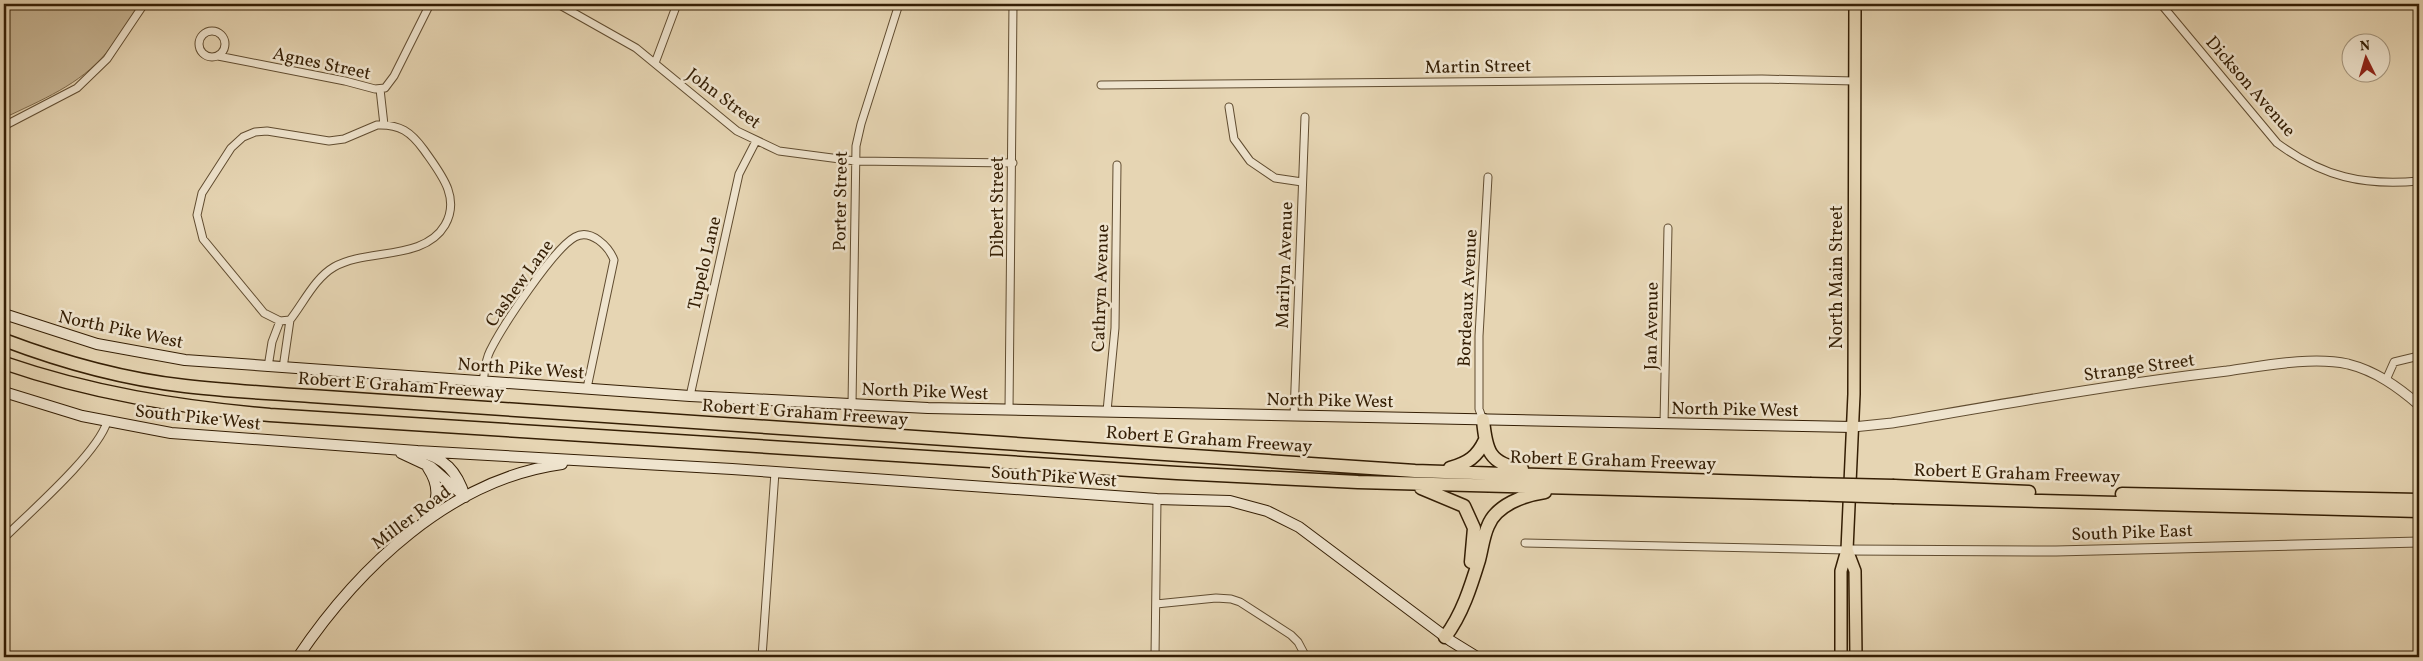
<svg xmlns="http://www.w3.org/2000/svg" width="2423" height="661" viewBox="0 0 2423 661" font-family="Vollkorn,serif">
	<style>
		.green { fill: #c8b695; stroke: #7e6a4c }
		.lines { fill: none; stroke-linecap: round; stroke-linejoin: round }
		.minor-casing { stroke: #604c30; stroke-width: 9 }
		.tertiary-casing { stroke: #604c30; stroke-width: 11 }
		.secondary-casing { stroke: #341e04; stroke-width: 12 }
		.primary-casing { stroke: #341e04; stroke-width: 14 }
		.motorway-casing { stroke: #341e04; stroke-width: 15 }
		.minor { stroke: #efe4ce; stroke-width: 7 }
		.tertiary { stroke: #efe4ce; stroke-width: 9 }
		.secondary { stroke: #efe4ce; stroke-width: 10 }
		.primary { stroke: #e6d5b3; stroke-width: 11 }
		.motorway { stroke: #e6d5b3; stroke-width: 12 }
		.motorway-bridge-casing { stroke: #341e04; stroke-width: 15; stroke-linecap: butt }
		.motorway-bridge { stroke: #e6d5b3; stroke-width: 12 }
		.labels { text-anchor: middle; stroke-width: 5; stroke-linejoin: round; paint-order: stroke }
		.street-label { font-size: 18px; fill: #341e04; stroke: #efe4ce }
	</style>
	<rect width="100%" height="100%" fill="#e6d5b3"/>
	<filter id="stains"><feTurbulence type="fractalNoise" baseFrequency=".004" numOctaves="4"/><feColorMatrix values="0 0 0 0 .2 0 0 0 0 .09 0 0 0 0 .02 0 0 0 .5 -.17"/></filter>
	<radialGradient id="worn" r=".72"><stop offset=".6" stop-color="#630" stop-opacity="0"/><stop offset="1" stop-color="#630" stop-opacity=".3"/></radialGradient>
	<path class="green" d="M4 4H140C129 19 119 37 107 52 80 85 41 100 4 118Z"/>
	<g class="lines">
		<defs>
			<path id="minor" d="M558 4 636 48 737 131 779 151 855 161 1013 163
				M2161 4 2277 143C2323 177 2363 186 2419 181
				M199 44a13 13 0 1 1 26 0a13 13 0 1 1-26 0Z
				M218 56 345 81 375 89 385 88 394 76 430 4
				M655 63 677 4
				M1101 85 1762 79 1855 81
				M380 89 384 125
				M1229 107 1234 139 1250 161 1275 178 1302 182
				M377 125C400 124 411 132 424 150 440 173 461 197 445 225 424 261 367 248 334 267 315 278 304 302 290 320L280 321 264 313 203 239 197 215 202 193 231 148 243 137 255 132 267 131 329 141 344 139Z
				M4 126 77 88 107 59 144 4
				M268 367 272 342 280 321
				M283 368 290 320
				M2386 380 2394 362 2419 356
				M483 381C485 371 485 361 490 351 502 327 553 249 575 237 591 228 609 247 614 260L587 388
				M690 396 739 174 756 141
				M852 405 856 146 861 124 899 4
				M1009 410 1013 4
				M1107 411 1115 328 1117 165
				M1294 415 1305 117
				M1483 420 1479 409V336L1488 177
				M1664 424 1668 228
				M4 538C30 512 97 454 107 422
				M1525 543 1847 550
				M1156 604 1216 598 1231 599 1240 602 1291 635 1298 642 1306 657
				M762 657 775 472
				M1155 657 1157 499"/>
			<path id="tertiary" d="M1853 427 1892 423C2004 404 2115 384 2227 371 2263 366 2312 356 2348 364 2376 371 2398 387 2419 405
				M1847 550 2056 551 2419 542"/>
			<path id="secondary" d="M4 314 97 344 185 360 690 396 928 408 1853 427
				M4 392 82 416 171 433 417 451C445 458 457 471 465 497
				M417 451 732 469 1157 499 1230 501 1267 511 1299 527 1451 641 1477 657
				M401 453 431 467 465 497
				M426 519C439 502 440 486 428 468
				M298 657C358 568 450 479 562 464"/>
			<path id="primary" d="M1847 550 1855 571 1856 657
				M1841 657V571L1847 550 1854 394 1855 4"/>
			<path id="motorway" d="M4 340C62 362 123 379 185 386 227 391 269 393 311 396L1415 471 1810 484
				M4 363C91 393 178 407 270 415L1177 473 1358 482 1809 494
				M1483 420C1486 450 1489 464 1522 469
				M1450 468C1468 463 1477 457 1485 440
				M1894 486 2029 492
				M1421 488 1464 506 1474 528 1471 562
				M2122 494 2419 500
				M1894 497 2419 511
				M1445 637C1462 615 1471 586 1479 560 1482 549 1483 537 1488 526 1496 505 1524 495 1545 492"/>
		</defs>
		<use href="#minor" class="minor-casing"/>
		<use href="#tertiary" class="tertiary-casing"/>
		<use href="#secondary" class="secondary-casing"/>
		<use href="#primary" class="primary-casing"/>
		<use href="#motorway" class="motorway-casing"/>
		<use href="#minor" class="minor"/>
		<use href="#tertiary" class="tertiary"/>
		<use href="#secondary" class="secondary"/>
		<use href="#primary" class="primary"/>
		<use href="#motorway" class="motorway"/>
		<defs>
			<path id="motorway-bridge" d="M1810 484 1894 486
				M1809 494 1894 497"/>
		</defs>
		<use href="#motorway-bridge" class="motorway-bridge-casing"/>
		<use href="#motorway-bridge" class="motorway-bridge"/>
	</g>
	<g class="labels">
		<g class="street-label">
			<text transform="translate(322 63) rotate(12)" y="6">Agnes Street</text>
			<text transform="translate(1478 66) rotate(-1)" y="6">Martin Street</text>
			<text transform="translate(2251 86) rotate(49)" y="6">Dickson Avenue</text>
			<text transform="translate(724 98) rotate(37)" y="6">John Street</text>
			<text transform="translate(840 201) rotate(-89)" y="6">Porter Street</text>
			<text transform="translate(997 207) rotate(-90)" y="6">Dibert Street</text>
			<text transform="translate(704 263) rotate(-77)" y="6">Tupelo Lane</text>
			<text transform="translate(1284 265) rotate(-88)" y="6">Marilyn Avenue</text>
			<text transform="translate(1836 277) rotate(-90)" y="6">North Main Street</text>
			<text transform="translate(519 283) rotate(-54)" y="6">Cashew Lane</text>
			<text transform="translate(1100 288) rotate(-88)" y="6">Cathryn Avenue</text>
			<text transform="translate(1467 298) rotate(-87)" y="6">Bordeaux Avenue</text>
			<text transform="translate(1651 326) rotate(-89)" y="6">Jan Avenue</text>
			<text transform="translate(121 329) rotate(12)" y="6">North Pike West</text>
			<text transform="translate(2139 367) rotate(-8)" y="6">Strange Street</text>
			<text transform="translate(521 368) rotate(4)" y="6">North Pike West</text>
			<text transform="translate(401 385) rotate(4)" y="6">Robert E Graham Freeway</text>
			<text transform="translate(925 391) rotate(2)" y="6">North Pike West</text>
			<text transform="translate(1330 400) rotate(1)" y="6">North Pike West</text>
			<text transform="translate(1735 409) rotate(1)" y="6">North Pike West</text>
			<text transform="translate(805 412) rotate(4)" y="6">Robert E Graham Freeway</text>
			<text transform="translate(198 417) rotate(6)" y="6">South Pike West</text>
			<text transform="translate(1209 439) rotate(4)" y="6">Robert E Graham Freeway</text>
			<text transform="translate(1613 460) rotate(2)" y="6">Robert E Graham Freeway</text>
			<text transform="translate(2017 473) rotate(2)" y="6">Robert E Graham Freeway</text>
			<text transform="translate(1054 476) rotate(4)" y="6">South Pike West</text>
			<text transform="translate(411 517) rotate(-37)" y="6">Miller Road</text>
			<text transform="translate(2132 532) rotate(-2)" y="6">South Pike East</text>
		</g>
	</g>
	<rect width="2423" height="661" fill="none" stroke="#e6d5b3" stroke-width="20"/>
	<rect x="5" y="5" width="2413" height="651" fill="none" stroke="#341e04" stroke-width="2.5"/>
	<rect x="10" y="10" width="2403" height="641" fill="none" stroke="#341e04"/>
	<g transform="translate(2366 58) rotate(355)"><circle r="24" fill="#efe4ce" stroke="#a4957d"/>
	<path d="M0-4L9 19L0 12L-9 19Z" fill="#8f2418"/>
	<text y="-8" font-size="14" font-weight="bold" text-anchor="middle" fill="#341e04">N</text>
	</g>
	<rect width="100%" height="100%" filter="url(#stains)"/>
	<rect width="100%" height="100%" fill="url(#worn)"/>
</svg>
